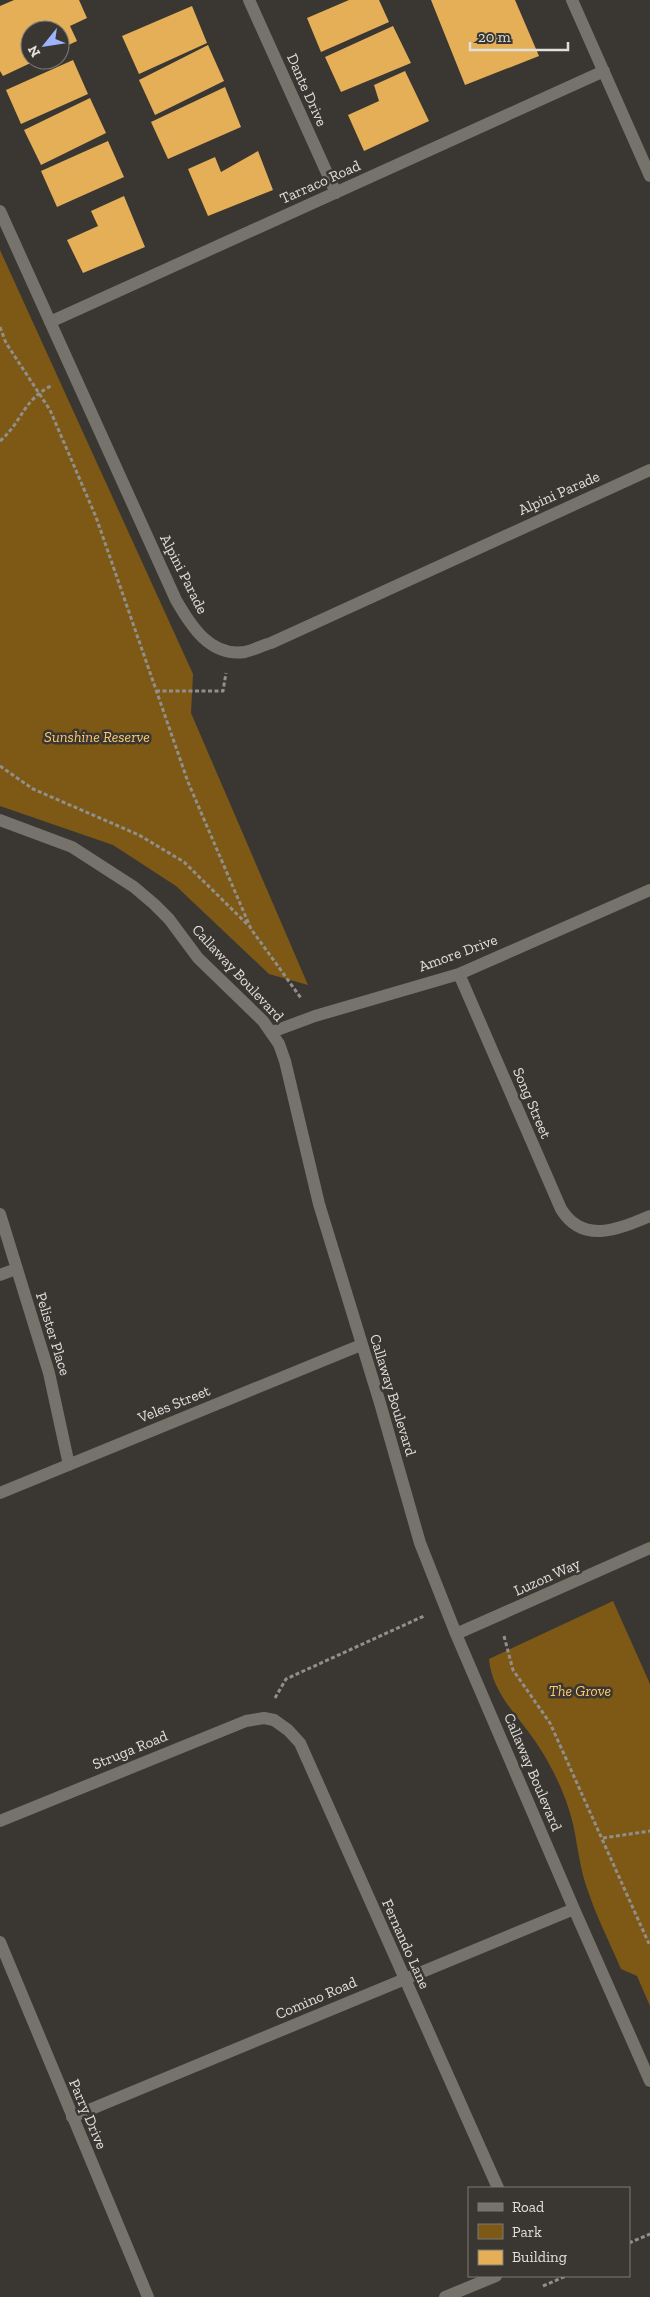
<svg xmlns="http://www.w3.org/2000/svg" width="650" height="2297" viewBox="0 0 650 2297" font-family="'Zilla Slab',serif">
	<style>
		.green { fill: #7d5915 }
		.building { fill: #e4af56 }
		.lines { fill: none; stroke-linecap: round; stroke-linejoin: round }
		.path { stroke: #918f8b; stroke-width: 3; stroke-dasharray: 4 2.5; stroke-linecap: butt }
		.service { stroke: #76726c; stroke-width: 12 }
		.minor { stroke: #76726c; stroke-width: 12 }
		.labels { text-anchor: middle; stroke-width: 5; stroke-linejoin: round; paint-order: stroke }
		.street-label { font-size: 15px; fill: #e1dfdc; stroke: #3a3732 }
		.park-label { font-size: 15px; font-style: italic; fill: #ffc971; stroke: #3a3732 }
	</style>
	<rect width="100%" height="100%" fill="#3a3732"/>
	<path class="green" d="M0 250 193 674 191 713 308 985 269 974 176 886 113 845 0 806Z
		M613 1601 650 1684V2006L637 1976 621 1969C610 1943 597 1918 588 1891 580 1870 578 1847 573 1824 567 1798 554 1770 539 1747 521 1718 492 1695 489 1659Z"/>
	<path class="building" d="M14 0H79L87 18 70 26 77 41 60 49V30H30V60H37L3 76 0 71V6Z
		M349 0H379L389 22 321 52 307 18Z
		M431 0H515L539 56 465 85Z
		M192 6 207 43 139 74 122 36Z
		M393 26 411 63 341 92 325 57Z
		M208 45 224 81 155 115 139 80Z
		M73 60 88 94 21 124 6 90Z
		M405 71 429 121 364 151 348 115 379 101 374 85Z
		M225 87 241 127 168 159 151 122Z
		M90 98 106 133 41 165 24 130Z
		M108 141 124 177 57 207 41 171Z
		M258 151 273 190 208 216 188 169 215 157 221 172Z
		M124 196 145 247 83 273 67 240 98 226 91 211Z"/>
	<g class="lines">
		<path class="path" d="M0 327 6 343 50 410 96 517 188 782 251 929 301 998
			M0 441C23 421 23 399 53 385
			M156 691H223L226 673
			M0 766 33 789 139 835 184 862 249 926
			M504 1636 513 1670 550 1723 650 1946
			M275 1698 286 1679 424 1616
			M603 1838 650 1831
			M629 2243 650 2234
			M543 2286 566 2276"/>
		<path class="service" d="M274 1720 288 1730 300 1743 498 2188"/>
		<path class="minor" d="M249 0 336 193
			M572 0 650 176
			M0 211 176 600C191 626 210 657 245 652 254 650 263 645 271 643L650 470
			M50 322 604 71
			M0 820 72 847 134 887 154 904 169 919 198 958 263 1021 279 1044 285 1061 319 1204 380 1403 420 1543 456 1634 574 1909 650 2081
			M459 974 561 1209C583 1245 619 1229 650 1216
			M272 1032 315 1016 459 974 650 890
			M0 1214 49 1373 69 1465
			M0 1275 16 1269
			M0 1493 361 1345
			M456 1634 650 1548
			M0 1821 246 1721 264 1718 274 1720
			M0 1942 148 2297
			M72 2117 574 1909
			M445 2297 496 2276"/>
	</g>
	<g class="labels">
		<g class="street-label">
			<text transform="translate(307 90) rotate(66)" y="5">Dante Drive</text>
			<text transform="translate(320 182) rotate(-24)" y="5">Tarraco Road</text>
			<text transform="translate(559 493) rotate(-24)" y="5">Alpini Parade</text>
			<text transform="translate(184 574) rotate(63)" y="5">Alpini Parade</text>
			<text transform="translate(458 953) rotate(-20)" y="5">Amore Drive</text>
			<text transform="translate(238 973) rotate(47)" y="5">Callaway Boulevard</text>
			<text transform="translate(532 1103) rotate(67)" y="5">Song Street</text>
			<text transform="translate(53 1334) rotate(73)" y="5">Pelister Place</text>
			<text transform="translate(393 1395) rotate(73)" y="5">Callaway Boulevard</text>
			<text transform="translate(174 1404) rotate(-22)" y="5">Veles Street</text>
			<text transform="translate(547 1577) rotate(-24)" y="5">Luzon Way</text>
			<text transform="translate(130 1750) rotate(-22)" y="5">Struga Road</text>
			<text transform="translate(533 1772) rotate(67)" y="5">Callaway Boulevard</text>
			<text transform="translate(406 1944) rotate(66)" y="5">Fernando Lane</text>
			<text transform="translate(316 1998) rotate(-23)" y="5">Comino Road</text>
			<text transform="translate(88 2114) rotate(67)" y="5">Parry Drive</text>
		</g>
		<g class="park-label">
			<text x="97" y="742">Sunshine Reserve</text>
			<text x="580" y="1696">The Grove</text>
		</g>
	</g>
	<rect x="468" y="2187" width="162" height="90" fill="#3a3732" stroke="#7d7a76"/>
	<rect x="478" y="2203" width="25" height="8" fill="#76726c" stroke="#7d7a76"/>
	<text x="512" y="2212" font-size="15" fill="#e1dfdc">Road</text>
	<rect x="478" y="2224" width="25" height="15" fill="#7d5915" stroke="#7d7a76"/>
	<text x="512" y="2237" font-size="15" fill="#e1dfdc">Park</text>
	<rect x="478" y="2250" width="25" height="15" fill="#e4af56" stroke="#7d7a76"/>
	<text x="512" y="2262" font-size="15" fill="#e1dfdc">Building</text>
	<g transform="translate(45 45) rotate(240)"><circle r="24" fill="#3a3732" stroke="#7d7a76"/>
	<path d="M0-4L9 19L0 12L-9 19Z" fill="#9db4fd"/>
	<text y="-8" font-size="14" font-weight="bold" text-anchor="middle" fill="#e1dfdc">N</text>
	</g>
	<path d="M470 42v8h98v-8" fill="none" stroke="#e1dfdc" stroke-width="2.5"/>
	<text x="478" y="42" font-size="15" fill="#e1dfdc" stroke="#3a3732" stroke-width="4" paint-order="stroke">20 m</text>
</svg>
